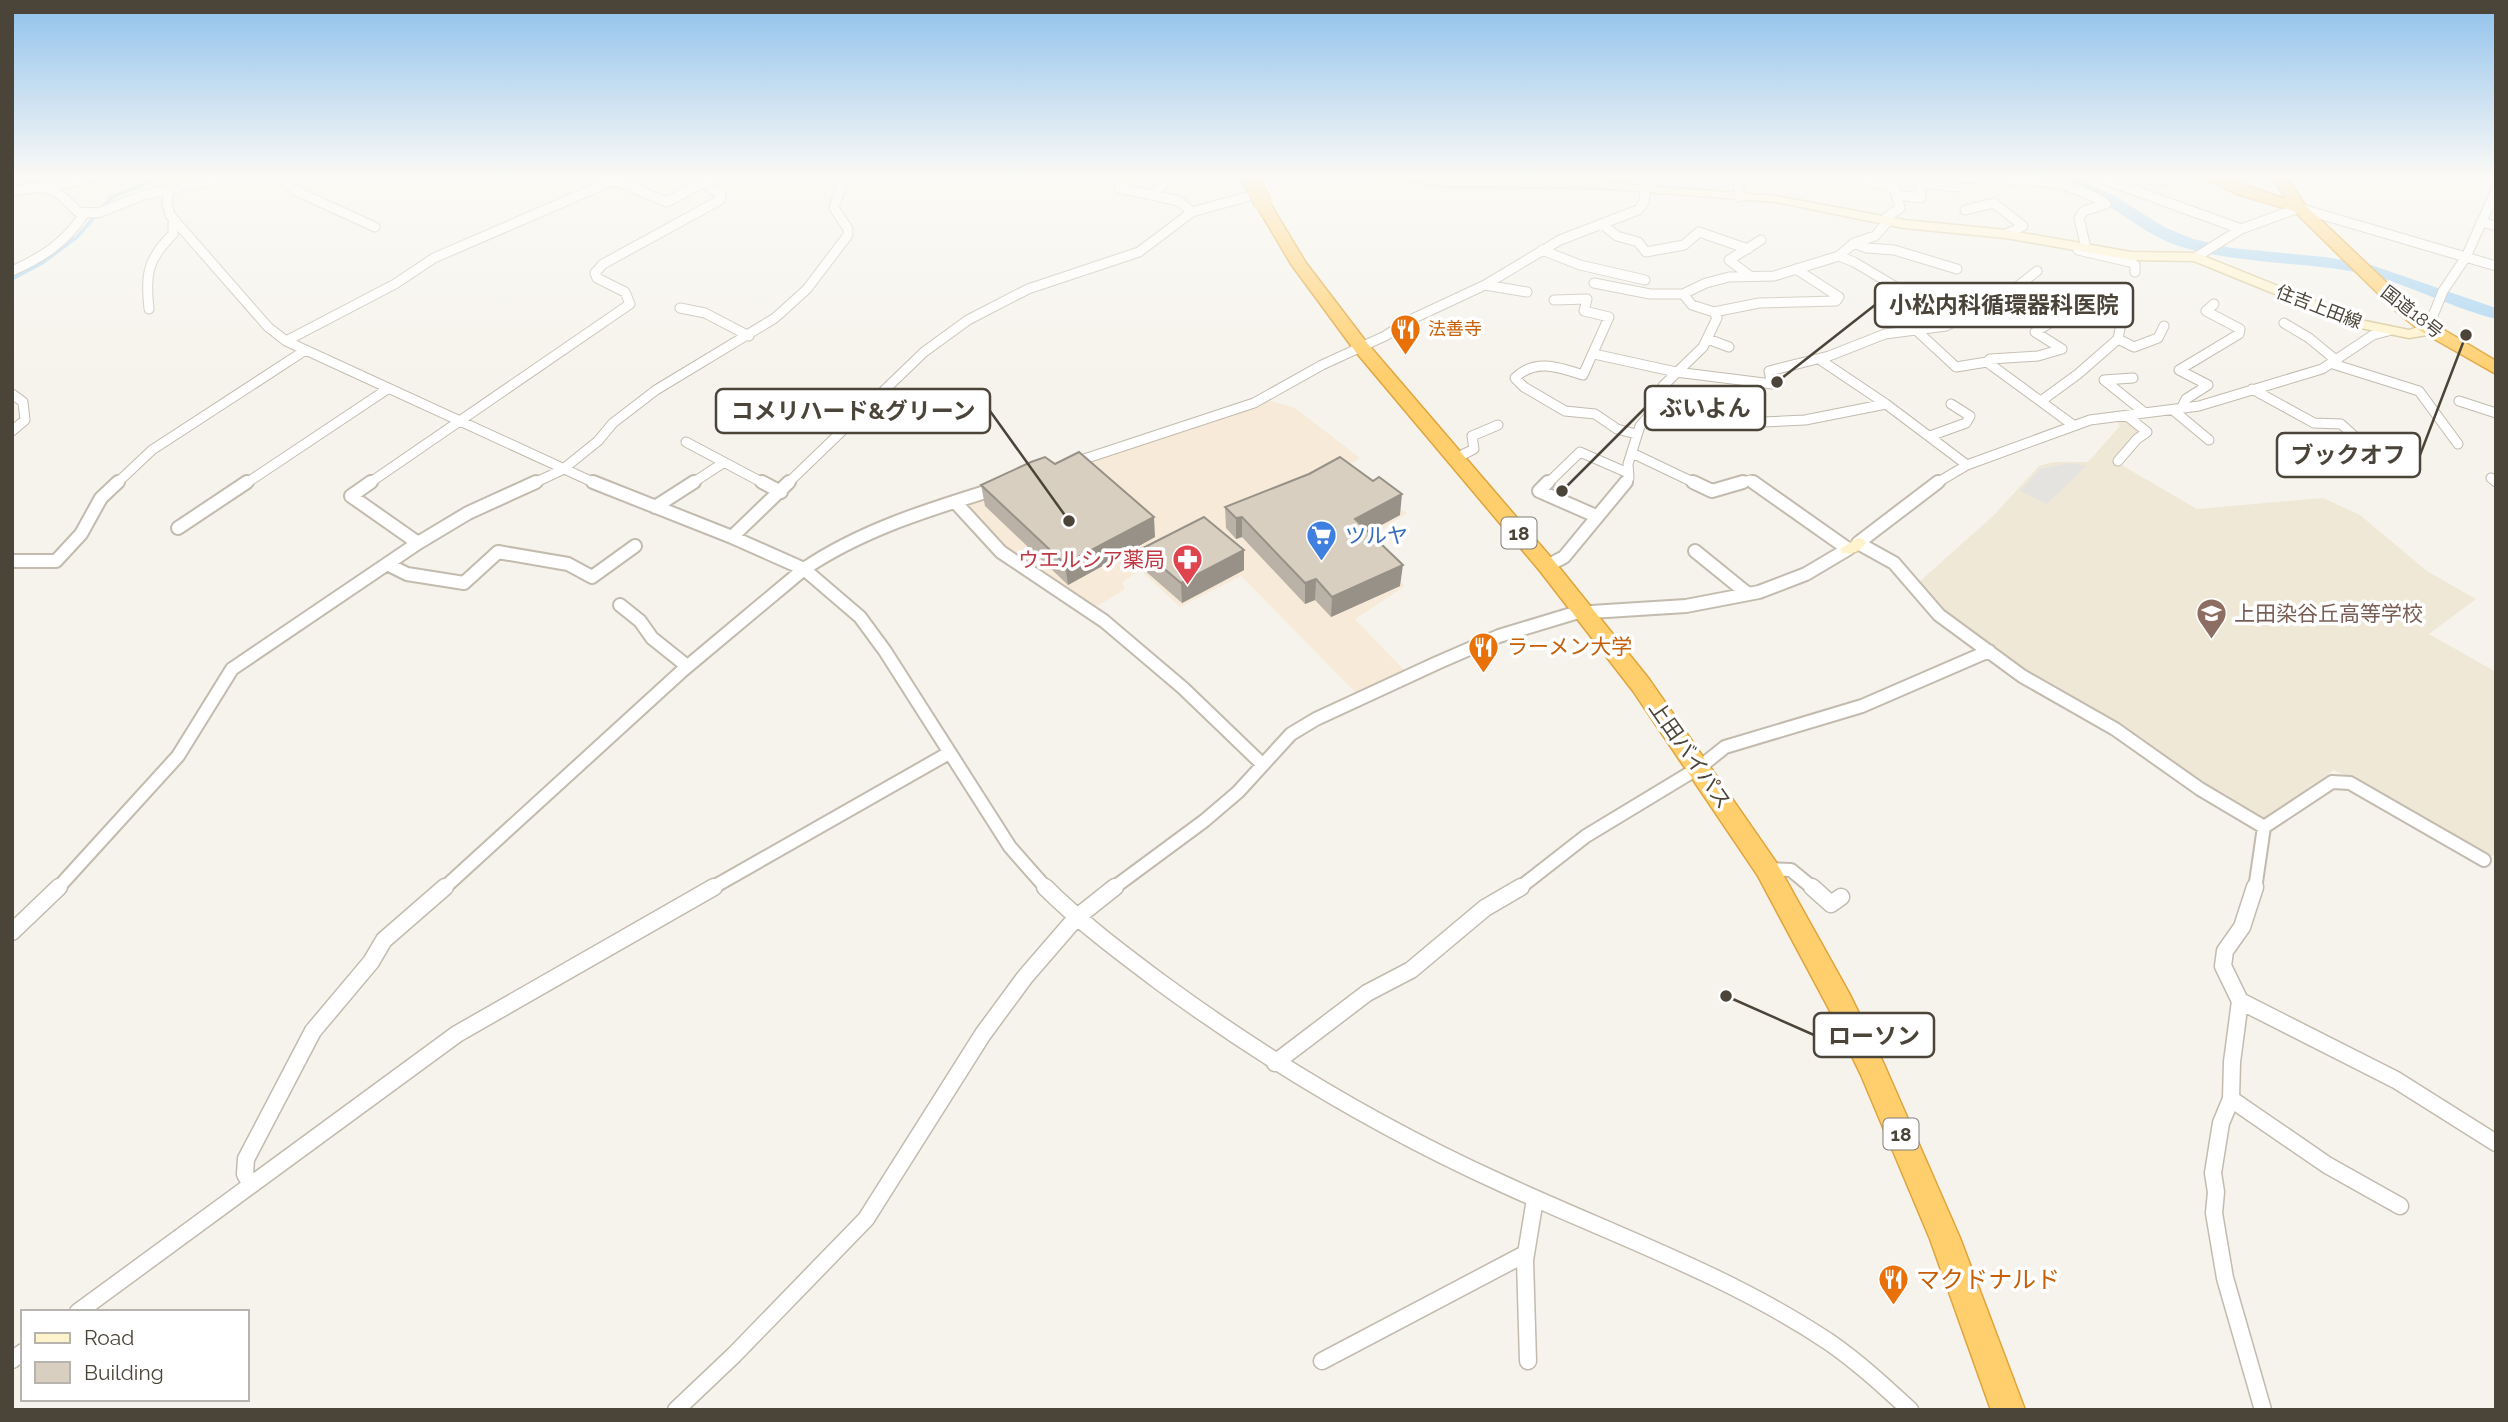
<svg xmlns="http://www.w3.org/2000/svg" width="2508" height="1422" viewBox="0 0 2508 1422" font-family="Raleway,'Noto Sans JP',sans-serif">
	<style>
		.commercial { fill: #f7ead8 }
		.industrial { fill: #e6e2dd }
		.education { fill: #efe8d6 }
		.parking { fill: #e5e3e0 }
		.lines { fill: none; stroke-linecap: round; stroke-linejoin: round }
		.stream { stroke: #a9d4f2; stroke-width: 3.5 }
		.river { fill: #a9d4f2; fill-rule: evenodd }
		.street-far2-casing { stroke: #c2bbae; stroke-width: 11 }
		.street-far1-casing { stroke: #c2bbae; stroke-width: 16 }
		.street-casing { stroke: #c2bbae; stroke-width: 19 }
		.secondary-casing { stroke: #d6c79b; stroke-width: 3 }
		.highway-casing { stroke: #e0a43c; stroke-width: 3 }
		.street-far2 { stroke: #fff; stroke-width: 9 }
		.street-far1 { stroke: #fff; stroke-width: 12 }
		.street { stroke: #fff; stroke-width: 16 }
		.secondary { fill: #fff3cd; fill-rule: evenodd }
		.highway { fill: #ffcf6e; fill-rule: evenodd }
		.highway-bridge-casing { stroke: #e0a43c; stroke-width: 19; stroke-linecap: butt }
		.highway-bridge { stroke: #ffcf6e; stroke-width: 17 }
		.wall { fill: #bab2a6 }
		.shaded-wall { fill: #979187 }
		.building { fill: #d8cfc1; stroke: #979187; stroke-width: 2 }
		.labels { text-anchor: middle; stroke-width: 7; stroke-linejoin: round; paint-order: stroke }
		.far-street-label { font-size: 18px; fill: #4b4439; stroke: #fff }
		.far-food-label { font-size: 18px; fill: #c56008; stroke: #fff; text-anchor: start }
		.shield { fill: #fff; stroke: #817c74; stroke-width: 2 }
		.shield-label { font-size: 19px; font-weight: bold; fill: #4b4439 }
		.shop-label { font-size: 21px; fill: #366cbe; stroke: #fff; text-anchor: start }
		.health-label { font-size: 21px; fill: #be3a42; stroke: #fff; text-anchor: end }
		.education-label { font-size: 21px; fill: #785e54; stroke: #fff; text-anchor: start }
		.food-label { font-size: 21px; fill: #c56008; stroke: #fff; text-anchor: start }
		.street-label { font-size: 21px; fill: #4b4439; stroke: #fff }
		.near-food-label { font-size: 24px; fill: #c56008; stroke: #fff; text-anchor: start }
		.leader { fill: none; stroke: #4b4439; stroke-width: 2.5 }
		.callout-dot { fill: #4b4439; stroke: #fff; stroke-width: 2.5 }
		.callout { fill: #fff; stroke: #4b4439; stroke-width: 2.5 }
		.callout-label { font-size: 23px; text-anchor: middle; font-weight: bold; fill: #4b4439 }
	</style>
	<rect width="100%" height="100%" fill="#f6f3ec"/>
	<path class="commercial" d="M1271 401 1295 408 1360 458 1339 471 1407 513 1363 542 1405 586 1355 619 1405 671 1357 694 1241 576 1180 607 1140 570 1122 582 1125 589 1094 608 1008 553 964 505 1075 465Z"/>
	<path class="industrial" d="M2096 175H2174L2190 181 2164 188Z"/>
	<path class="education" d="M2128 420 2139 430 2138 433 2113 460 2197 509 2323 498 2360 515 2427 571 2476 599 2429 634 2496 672V855L2491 856 2393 799 2334 770 2264 818 2206 788 2080 710 1943 614 1918 583 1993 516 2039 466 2053 462H2088L2120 426 2117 421Z"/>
	<path class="parking" d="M2069 463 2086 466 2047 504 2020 491 2040 469Z"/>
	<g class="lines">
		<path class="stream" d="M12 279 42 263 77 237 112 197 162 177"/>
		<path class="river" d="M1705 175H1766C1751 188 1725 183 1707 178Z
			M2006 175H2058L2077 179 2113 195 2164 227 2193 239 2232 248 2325 257 2371 265 2496 308V319C2451 308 2410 284 2365 274 2305 261 2242 265 2182 247 2142 235 2113 203 2075 189 2052 180 2029 187 2006 181L2004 178Z"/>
		<defs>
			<path id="street-far2" d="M280 175 296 191 375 227
				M593 175 614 180 667 202 718 175
				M1739 175V197
				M2092 175 2241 229
				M1952 177C2004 182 2061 173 2106 204L2084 211 2079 218 2086 248
				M46 187 106 175
				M1119 188 1179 201 1192 212
				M169 190 167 203 170 215 268 327 286 341 597 484
				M12 191C50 185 52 185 78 212L98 213 144 195 234 175
				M1153 195 1169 178
				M1897 195 1921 198V183L1958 187
				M1965 210 1994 203 2023 226 2006 234
				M2481 222 2496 226
				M1602 224 1617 236 1638 242 1646 252 1684 245 1699 232 1748 249
				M1854 243 1867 248 1894 250 1957 269
				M1542 250 1580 265 1645 280
				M2078 250 2130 262 2135 265V272
				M1839 256 1854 262 1896 287
				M2196 257 2241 229 2299 208 2496 266
				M12 271C43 257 65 243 84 214
				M1750 276 1729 260 1761 240
				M1594 283 1650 294H1683L1706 283 1729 277 1774 276 1839 256 1854 243 1875 236 1888 221 1887 217 1900 208 1894 187 1841 175
				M1485 285 1527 292
				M1683 294 1692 305 1714 312
				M1554 300 1587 299 1584 311 1609 317 1583 375C1559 367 1535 358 1515 378L1524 387 1565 411 1595 414 1617 429 1636 434
				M680 308 705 313 749 336
				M149 309C145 273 148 259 173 234V223L176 221
				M2284 323 2309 338 2337 361
				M2428 328 2443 291 2466 257 2496 190
				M1916 330 1956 367 1987 362 1990 359 2038 356 2062 349 2035 332 2050 323 2046 318 2066 305
				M1708 339 1729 347
				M2118 339 2123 312
				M286 341 395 284 434 258 626 175
				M1594 354 1676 372 1772 384 1769 371 1829 356 1885 334 1946 326 2013 290 2037 271
				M1819 359 1886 404 1967 465
				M1987 362 2073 425
				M2333 364 2419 391 2458 444
				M2133 378 2104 380 2145 413
				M2252 389 2314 423 2341 424 2361 442 2333 454
				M12 394 23 402 25 420 12 431
				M2041 401 2078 374 2118 339 2134 347 2158 338 2164 326
				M2459 401 2496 413
				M2181 409 2186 399 2208 385 2179 370 2239 334 2240 329 2206 311 2214 304
				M1654 410 1741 423 1805 420 1886 404
				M2173 410 2209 440
				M1930 436 1966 423 1970 416 1951 404
				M686 442 765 484
				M1632 453 1697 484
				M1456 458 1474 449 1472 436 1498 425
				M2118 461 2137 439 2147 432 2127 416
				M1072 463 1254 403 1322 365 1385 336 1410 320 1485 285 1560 240 1638 210 1644 202 1647 175
				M2491 478 2496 482
				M116 484 152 450 304 351
				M245 484 386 390
				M368 484 630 304 625 292 597 278 595 273 603 264 720 200 721 195 704 183
				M532 484 562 470 598 441 613 423 656 390 775 318 807 289 848 235V229L834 208 845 175
				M691 484 723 463
				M787 484 924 352 968 320 1028 289 1139 252 1192 212 1250 196 1274 175
				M1547 484 1580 452 1628 473
				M1624 484 1629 478 1628 464 1640 426 1654 410 1663 386 1703 347 1717 318 1714 312 1759 303 1836 301 1839 297 1796 269
				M1737 484 1750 480 1755 484
				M1935 484 1967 465 2090 420 2199 406 2322 369 2373 335 2388 331"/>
			<path id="street-far1" d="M371 482 351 496 418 543
				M593 482 732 537 804 569 860 617 885 651 1010 847 1047 889
				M762 482 781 492
				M1548 482 1539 491 1596 516
				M1693 482 1712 491 1743 482
				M1938 482 1858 543 1894 563 1939 615 2022 676 2115 729 2200 789 2264 827
				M956 503 1001 552 1104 621 1183 688 1261 763
				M655 507 694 482
				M178 528 247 482
				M732 537 789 482
				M1695 551 1748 594
				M12 561H56L81 534 101 498 118 482
				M387 564 407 574 464 583 498 552 568 564 592 577 635 546
				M1547 566 1564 557 1626 482
				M620 605 640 621 652 638 687 666
				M1767 869 1791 870 1814 889
				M57 889 178 756 232 669 418 543 468 513 536 482
				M443 889 682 671 804 569C863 529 931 509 998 488
				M710 889 949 753
				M1112 889 1204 821 1238 792 1291 734 1316 719 1437 663 1499 636 1575 613 1686 606 1759 592 1806 574 1848 549 1753 482
				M1518 889 1586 836 1700 767 1725 747 1862 706 1989 651
				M2255 889 2264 827 2332 782 2350 783 2484 860"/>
			<path id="street" d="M1045 887C1080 922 1120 952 1160 982 1266 1060 1380 1128 1501 1183 1611 1234 1727 1274 1829 1342 1858 1362 1884 1386 1910 1410
				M1812 887 1831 904 1841 897
				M2255 887 2242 927 2225 951 2223 966 2240 1001 2232 1062 2231 1099 2221 1123 2213 1173 2216 1192 2214 1213 2225 1278 2263 1410
				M12 932 59 887
				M2240 1001 2396 1080 2496 1143
				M1275 1063 1367 993 1411 970 1485 908 1521 887
				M2231 1099 2327 1165 2400 1206
				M251 1185 245 1174 246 1159 313 1031 371 962 384 940 445 887
				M78 1312 457 1034 714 887
				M12 1360 23 1352
				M1322 1361 1523 1255
				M1528 1361 1525 1260 1535 1199
				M676 1410 734 1355 866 1219 983 1034 1025 977 1076 918 1115 887"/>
			<path id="secondary" d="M175 175H187L173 192H165L163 190Z
				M1375 175H1406L1442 180 1598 182 1776 196 1904 220 2006 230 2131 252 2196 253 2365 321 2409 330 2428 324 2435 328 2427 335 2409 338 2356 327 2194 261 2131 260 2006 238 1904 228 1776 202 1598 188 1442 186 1381 178Z
				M1858 538 1863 539 1866 543C1861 551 1851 555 1842 553L1840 549Z"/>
			<path id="highway" d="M2199 175C2227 175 2258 191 2286 199L2271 175H2285L2305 205 2408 303 2434 324 2496 361V374L2422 332 2396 311 2294 211 2237 194Z
				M1263 198 1268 200 1306 263 1367 343 1554 561 1649 679 1776 862 1849 993 1883 1062 1960 1238 2025 1410H1991L1930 1239 1861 1075 1829 1009 1758 876 1633 691 1540 571 1355 351 1291 264 1255 203Z"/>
		</defs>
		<use href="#street-far2" class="street-far2-casing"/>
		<use href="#street-far1" class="street-far1-casing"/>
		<use href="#street" class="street-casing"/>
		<use href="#secondary" class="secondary-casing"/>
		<use href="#highway" class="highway-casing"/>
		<use href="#street-far2" class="street-far2"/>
		<use href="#street-far1" class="street-far1"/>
		<use href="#street" class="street"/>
		<use href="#secondary" class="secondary"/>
		<use href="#highway" class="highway"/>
		<defs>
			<path id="highway-bridge" d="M1249 175 1263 203"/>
		</defs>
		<use href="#highway-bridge" class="highway-bridge-casing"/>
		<use href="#highway-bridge" class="highway-bridge"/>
	</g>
	<path class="wall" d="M981 485 1155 537 1068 585 985 506Z
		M1225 507 1400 515 1368 532 1400 586 1331 617 1315 600 1305 604 1242 537 1236 539 1226 528Z
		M1141 549 1244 550V570L1182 603 1143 569Z"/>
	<path class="shaded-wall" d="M1402 494 1400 515 1354 540 1355 519Z
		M1154 517 1155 537 1068 585 1065 564Z
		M1242 517V537L1236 539V518Z
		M1244 550V570L1182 603 1181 583Z
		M1403 565 1400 586 1331 617 1332 597Z
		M1316 579 1315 600 1305 604V583Z"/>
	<path class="building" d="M1079 452 1154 517 1065 564 981 485 1031 462 1045 457 1055 464Z
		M1340 457 1373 481 1379 477 1402 494 1355 519 1403 565 1332 597 1316 579 1305 583 1242 517 1236 518 1225 507 1309 474Z
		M1204 517 1244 550 1181 583 1141 549Z"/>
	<linearGradient id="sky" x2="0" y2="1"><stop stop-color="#8fc1ec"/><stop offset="0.47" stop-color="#fbfaf6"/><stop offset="1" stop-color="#fbfaf6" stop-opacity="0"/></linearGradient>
	<rect width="2508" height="374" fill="url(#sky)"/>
	<defs>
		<symbol id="restaurant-pin" viewBox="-11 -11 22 30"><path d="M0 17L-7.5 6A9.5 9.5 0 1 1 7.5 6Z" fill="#e8710a" stroke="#fff"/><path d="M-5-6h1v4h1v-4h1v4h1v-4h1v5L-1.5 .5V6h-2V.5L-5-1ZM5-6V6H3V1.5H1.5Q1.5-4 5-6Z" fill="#fff"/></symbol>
		<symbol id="supermarket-pin" viewBox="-11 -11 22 30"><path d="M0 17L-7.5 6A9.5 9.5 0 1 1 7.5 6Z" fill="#3f7fe0" stroke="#fff"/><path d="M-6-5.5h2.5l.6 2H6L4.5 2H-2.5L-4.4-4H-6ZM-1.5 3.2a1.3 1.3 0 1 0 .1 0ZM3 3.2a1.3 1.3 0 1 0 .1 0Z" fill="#fff"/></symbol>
		<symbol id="pharmacy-pin" viewBox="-11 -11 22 30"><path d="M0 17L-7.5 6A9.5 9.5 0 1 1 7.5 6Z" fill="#e0444e" stroke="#fff"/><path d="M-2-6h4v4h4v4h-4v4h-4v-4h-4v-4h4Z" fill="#fff"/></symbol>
		<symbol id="school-pin" viewBox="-11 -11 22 30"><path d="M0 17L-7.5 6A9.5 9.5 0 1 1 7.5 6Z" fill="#8d6e63" stroke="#fff"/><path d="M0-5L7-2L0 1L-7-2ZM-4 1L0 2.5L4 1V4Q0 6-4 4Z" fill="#fff"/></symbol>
	</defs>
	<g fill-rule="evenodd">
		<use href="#restaurant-pin" x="1388" y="312" width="35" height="47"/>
		<use href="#supermarket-pin" x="1304" y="518" width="35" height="47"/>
		<use href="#pharmacy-pin" x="1170" y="542" width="35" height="47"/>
		<use href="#school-pin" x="2194" y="596" width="35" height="47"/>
		<use href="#restaurant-pin" x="1466" y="630" width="35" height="47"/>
		<use href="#restaurant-pin" x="1876" y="1262" width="35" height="47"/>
	</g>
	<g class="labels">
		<g class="far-street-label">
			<text transform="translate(2319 307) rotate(21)" y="6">住吉上田線</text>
			<text transform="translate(2412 312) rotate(38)" y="6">国道18号</text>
		</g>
		<g class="far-food-label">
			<text x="1428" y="335">法善寺</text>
		</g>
		<g class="shield">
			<rect x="1501.5" y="517.5" width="35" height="31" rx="5"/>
			<rect x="1883.5" y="1118.5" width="35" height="31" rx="5"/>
		</g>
		<g class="shield-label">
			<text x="1519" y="540">18</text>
			<text x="1901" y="1141">18</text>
		</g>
		<g class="shop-label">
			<text x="1345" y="543">ツルヤ</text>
		</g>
		<g class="health-label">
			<text x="1165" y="567">ウエルシア薬局</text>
		</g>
		<g class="education-label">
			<text x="2234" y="621">上田染谷丘高等学校</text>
		</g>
		<g class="food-label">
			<text x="1507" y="654">ラーメン大学</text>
		</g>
		<g class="street-label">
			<text transform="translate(1690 755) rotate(55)" y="7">上田バイパス</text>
		</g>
		<g class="near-food-label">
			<text x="1916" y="1288">マクドナルド</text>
		</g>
	</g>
	<path class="leader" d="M1777 382L1875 305M1562 491L1645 408M1069 521L990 411M2466 335L2420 455M1726 996L1814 1035"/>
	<g class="callout-dot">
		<circle cx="1777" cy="382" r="7"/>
		<circle cx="1562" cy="491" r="7"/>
		<circle cx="1069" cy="521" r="7"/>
		<circle cx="2466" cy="335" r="7"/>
		<circle cx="1726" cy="996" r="7"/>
	</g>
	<g class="callout">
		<rect x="1875" y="283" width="258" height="44" rx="7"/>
		<rect x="1645" y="386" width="120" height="44" rx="7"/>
		<rect x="716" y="389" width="274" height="44" rx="7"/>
		<rect x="2277" y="433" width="143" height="44" rx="7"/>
		<rect x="1814" y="1013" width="120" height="44" rx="7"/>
	</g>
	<g class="callout-label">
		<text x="2004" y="313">小松内科循環器科医院</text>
		<text x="1705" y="416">ぶいよん</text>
		<text x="853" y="419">コメリハード&amp;グリーン</text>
		<text x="2348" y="463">ブックオフ</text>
		<text x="1874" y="1044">ローソン</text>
	</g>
	<rect width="2508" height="1422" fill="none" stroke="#4b4439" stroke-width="28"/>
	<rect x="21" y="1310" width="228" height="91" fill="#ffffff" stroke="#b7b4b0" stroke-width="2"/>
	<rect x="35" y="1333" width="35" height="10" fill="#fff3cd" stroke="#b7b4b0" stroke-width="2"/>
	<text x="84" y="1345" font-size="21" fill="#4b4439">Road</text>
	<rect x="35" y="1362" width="35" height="21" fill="#d8cfc1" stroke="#b7b4b0" stroke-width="2"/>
	<text x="84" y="1380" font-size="21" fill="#4b4439">Building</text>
</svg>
